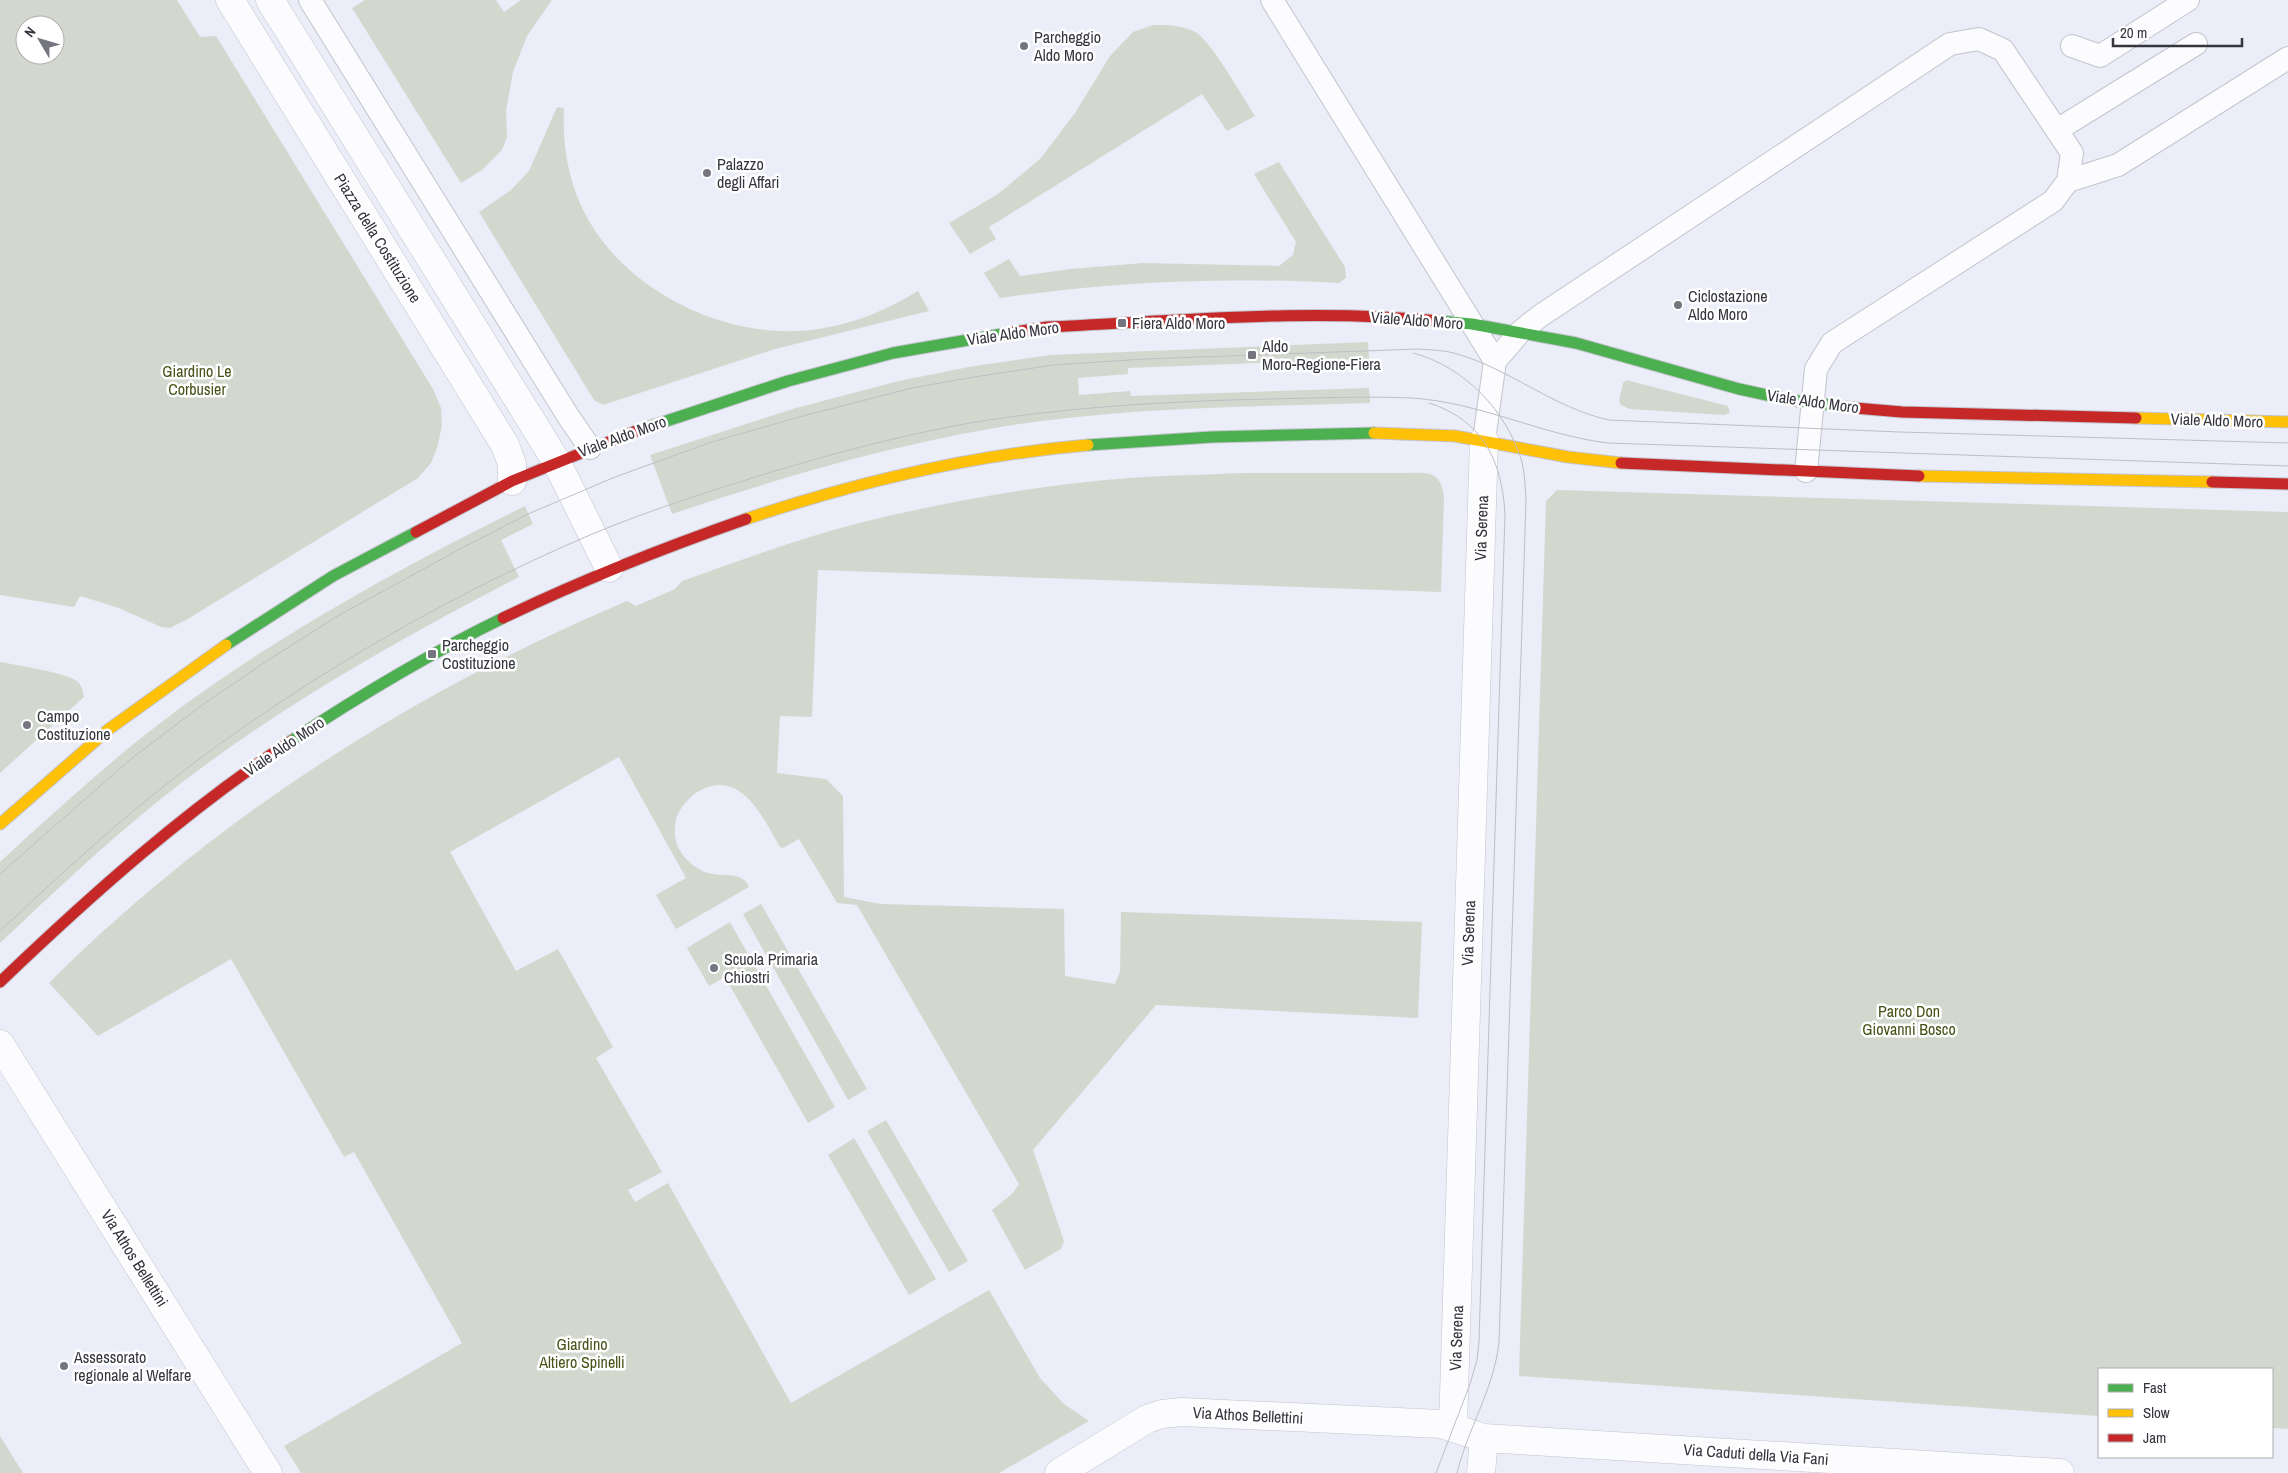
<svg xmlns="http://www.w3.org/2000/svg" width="2288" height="1473" viewBox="0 0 2288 1473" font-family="'Archivo Narrow',sans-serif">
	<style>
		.green { fill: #d3d8cf; fill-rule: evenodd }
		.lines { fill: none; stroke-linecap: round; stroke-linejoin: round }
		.lane-casing { stroke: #c3c4cd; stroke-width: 24 }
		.street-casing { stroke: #c3c4cd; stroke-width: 29 }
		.fast-casing { stroke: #c3c4cd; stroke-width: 13 }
		.slow-casing { stroke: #c3c4cd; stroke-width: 13 }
		.jam-casing { stroke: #c3c4cd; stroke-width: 13 }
		.lane { stroke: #fcfcfe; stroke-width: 22 }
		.street { stroke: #fcfcfe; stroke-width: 28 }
		.fast { stroke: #4caf50; stroke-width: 11 }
		.slow { stroke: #ffc107; stroke-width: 11 }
		.jam { stroke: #c62828; stroke-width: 11 }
		.tram { stroke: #bebec2; stroke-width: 1 }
		.poi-dot { fill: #74757e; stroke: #fff; stroke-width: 2 }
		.labels { text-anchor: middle; stroke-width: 5; stroke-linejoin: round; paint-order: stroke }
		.poi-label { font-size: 16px; fill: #34353d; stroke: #fff; text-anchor: start }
		.street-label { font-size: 16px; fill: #34353d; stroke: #fff }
		.park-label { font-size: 16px; fill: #465218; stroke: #fff }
	</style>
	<rect width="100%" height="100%" fill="#ebedf8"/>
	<path class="green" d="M0 0H177L200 37 216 36 433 389 441 408 442 426 437 448 431 463 418 478 186 620 170 628 161 627 119 608 80 596 74 607 0 595ZM25 25H55V55H25Z
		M365 0H496L504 12 521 0H552L527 36 513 72 506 111 507 137 502 150 482 170 461 183 352 8Z
		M1153 25C1167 25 1182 25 1195 32 1210 39 1244 99 1255 116L1227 131 1202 94 989 227 996 239 970 254 949 223 998 194 1041 158 1075 113 1110 56 1133 32Z
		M557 107 564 108C562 148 569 186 589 221 634 298 737 344 824 328 858 322 889 309 918 291L929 311 775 349 603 405 594 400 479 212 511 190 529 171Z
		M1279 162 1345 267 1346 278 1339 283C1222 277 1116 281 1000 298L984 273 1009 259 1020 276 1070 269 1143 263 1279 266 1293 255 1296 242 1254 174Z
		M1368 342 1369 359 1128 368V374L1078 378 1079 395 1130 391 1131 396 1369 388 1370 403C1243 407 1114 407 989 429 881 448 776 479 672 514L650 455 796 408 899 381 974 366 1050 355Z
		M1626 380 1728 406 1730 413 1724 415 1630 409 1621 405 1619 401 1623 383Z
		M1242 473H1403C1426 473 1440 469 1444 496L1441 592 818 570 812 717 780 716 777 773 826 779 843 796 844 897 881 904 1064 909 1065 976 1115 984 1120 972 1121 912 1422 922 1418 1018 1156 1005 1033 1150 1064 1241 1061 1249 1025 1270 992 1210 1012 1194 1019 1184 857 905 837 903 799 839 783 848 780 847C764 820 743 771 703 789 692 794 685 802 679 812 675 819 675 827 675 835 676 852 692 868 708 873 721 877 744 871 749 887L676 929 656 895 686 878 619 757 450 852 516 971 558 949 613 1047 596 1058 662 1172 628 1190 635 1202 668 1183 791 1403 989 1290 1040 1378 1064 1404 1089 1421 999 1473H301L284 1446 462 1343 354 1152 344 1157 231 959 98 1036 49 983C214 818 413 692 627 601L636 606 675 589 682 581C742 560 802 537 863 522 949 501 1040 485 1128 478 1166 475 1204 475 1242 473Z
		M1557 490 2288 512V1429L2272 1428V1369H2099V1416L1519 1376 1546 501Z
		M525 506 533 524 501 540 519 577C389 644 259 718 146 811 95 853 48 898 0 943V862C41 824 82 787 125 751 246 652 385 575 525 506Z
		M0 662C16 665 68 673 78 682 82 686 83 692 84 697L0 773Z
		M761 904 867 1089 848 1100 743 914Z
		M730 922 835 1107 808 1123 725 977 709 986 687 948Z
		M886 1120 968 1261 949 1272 867 1131Z
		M854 1138 936 1279 909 1295 828 1155Z
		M0 1436 23 1473H0Z"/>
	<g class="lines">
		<defs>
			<path id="lane" d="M310 0 568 416 590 448
				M1272 0 1495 361
				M2072 46 2100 56 2188 0
				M2057 130 2196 44
				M2068 181 2118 165 2288 58
				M1484 440 1495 361 1520 332 1540 316 1950 44 1979 39 2003 50 2072 153 2068 181 2053 201 1832 343 1816 369 1806 471"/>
			<path id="street" d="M230 0 505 445 512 464V481
				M270 0 537 430 556 461 609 568
				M0 1044 268 1473
				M1453 1426 1484 440
				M1059 1473 1147 1419 1162 1414 1182 1412 1441 1424 1484 1438 2060 1473
				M1481 1473 1484 1438"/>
			<path id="fast" d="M1440 321 1472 324 1576 343 1739 389 1790 400 1855 408
				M636 431 788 381 893 353 1014 332
				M1088 445 1212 437 1374 433
				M226 645 333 576 416 532
				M291 741C359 696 429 654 503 618"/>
			<path id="slow" d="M2136 418 2288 422
				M1374 433 1455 436 1568 457 1621 463
				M1919 476 2212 482
				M746 519C857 482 971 455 1088 445
				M0 824 109 729 226 645"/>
			<path id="jam" d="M1014 332 1047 327C1177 321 1310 308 1440 321
				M1855 408 1902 412 2136 418
				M1621 463 1919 476
				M2212 482 2288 484
				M416 532 512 481 636 431
				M503 618C582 580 663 548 746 519
				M0 982C91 895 185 811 291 741"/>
		</defs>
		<use href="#lane" class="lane-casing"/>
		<use href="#street" class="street-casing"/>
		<use href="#fast" class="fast-casing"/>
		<use href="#slow" class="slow-casing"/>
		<use href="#jam" class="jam-casing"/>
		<use href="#lane" class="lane"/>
		<use href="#street" class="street"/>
		<use href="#fast" class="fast"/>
		<use href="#slow" class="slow"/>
		<use href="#jam" class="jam"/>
		<path class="tram" d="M1413 353C1464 366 1507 411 1522 462 1525 474 1525 487 1526 500L1499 1342C1494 1389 1468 1428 1457 1473
			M1429 403C1483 420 1502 461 1505 514L1479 1341 1477 1360 1470 1384 1436 1473
			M0 874 132 758 205 703 270 659 336 617 458 550 528 514 615 477 712 442 799 417 912 388 974 377 1053 365 1145 359 1418 349C1431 350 1444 350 1457 354 1510 369 1554 408 1609 420L1900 432 2288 443
			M0 931C45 889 90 847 138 807 270 698 433 602 590 535 647 511 707 492 765 474 838 452 913 432 988 420 1082 406 1176 401 1270 399 1317 398 1364 396 1411 398 1480 402 1541 435 1608 443L2288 466"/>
	</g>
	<g class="poi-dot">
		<circle cx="1024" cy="46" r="5"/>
		<circle cx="707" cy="173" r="5"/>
		<circle cx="1678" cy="305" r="5"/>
		<rect x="1117" y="318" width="10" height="10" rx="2.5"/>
		<rect x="1247" y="350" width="10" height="10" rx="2.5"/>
		<rect x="427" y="649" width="10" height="10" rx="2.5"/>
		<circle cx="27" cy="725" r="5"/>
		<circle cx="714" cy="968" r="5"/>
		<circle cx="64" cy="1366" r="5"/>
	</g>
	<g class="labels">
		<g class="poi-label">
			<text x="1034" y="43">Parcheggio<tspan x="1034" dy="18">Aldo Moro</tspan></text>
			<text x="717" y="170">Palazzo<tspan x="717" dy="18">degli Affari</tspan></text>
			<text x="1688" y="302">Ciclostazione<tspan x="1688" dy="18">Aldo Moro</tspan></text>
			<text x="1132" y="329">Fiera Aldo Moro</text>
			<text x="1262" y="352">Aldo<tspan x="1262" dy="18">Moro-Regione-Fiera</tspan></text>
			<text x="442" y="651">Parcheggio<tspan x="442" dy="18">Costituzione</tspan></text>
			<text x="37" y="722">Campo<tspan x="37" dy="18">Costituzione</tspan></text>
			<text x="724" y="965">Scuola Primaria<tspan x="724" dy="18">Chiostri</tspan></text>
			<text x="74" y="1363">Assessorato<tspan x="74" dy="18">regionale al Welfare</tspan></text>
		</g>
		<g class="street-label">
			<text transform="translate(378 238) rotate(58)" y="6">Piazza della Costituzione</text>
			<text transform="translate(1417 320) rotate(4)" y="6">Viale Aldo Moro</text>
			<text transform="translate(1013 333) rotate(-8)" y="6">Viale Aldo Moro</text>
			<text transform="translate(1813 401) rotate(8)" y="6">Viale Aldo Moro</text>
			<text transform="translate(2217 420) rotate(2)" y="6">Viale Aldo Moro</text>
			<text transform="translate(622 436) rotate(-20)" y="6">Viale Aldo Moro</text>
			<text transform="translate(1481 528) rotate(-88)" y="6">Via Serena</text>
			<text transform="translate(284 746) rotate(-34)" y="6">Viale Aldo Moro</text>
			<text transform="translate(1468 933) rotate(-88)" y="6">Via Serena</text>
			<text transform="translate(135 1258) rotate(58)" y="6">Via Athos Bellettini</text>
			<text transform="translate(1456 1338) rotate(-88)" y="6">Via Serena</text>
			<text transform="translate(1248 1415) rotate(3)" y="6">Via Athos Bellettini</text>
			<text transform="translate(1756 1454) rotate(4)" y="6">Via Caduti della Via Fani</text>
		</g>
		<g class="park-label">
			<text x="197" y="377">Giardino Le<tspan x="197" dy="18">Corbusier</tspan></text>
			<text x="1909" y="1017">Parco Don<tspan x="1909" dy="18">Giovanni Bosco</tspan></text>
			<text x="582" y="1350">Giardino<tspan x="582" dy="18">Altiero Spinelli</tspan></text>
		</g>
	</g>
	<rect x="2098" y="1368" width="175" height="90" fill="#ffffff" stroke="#aeaeb1"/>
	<rect x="2108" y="1384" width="25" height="8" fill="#4caf50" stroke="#aeaeb1"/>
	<text x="2143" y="1393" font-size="15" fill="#34353d">Fast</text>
	<rect x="2108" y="1409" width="25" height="8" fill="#ffc107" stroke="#aeaeb1"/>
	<text x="2143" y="1418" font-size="15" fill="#34353d">Slow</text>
	<rect x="2108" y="1434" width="25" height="8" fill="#c62828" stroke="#aeaeb1"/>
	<text x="2143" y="1443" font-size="15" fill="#34353d">Jam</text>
	<g transform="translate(40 40) rotate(308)"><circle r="24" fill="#ffffff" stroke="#aeaeb1"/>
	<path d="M0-4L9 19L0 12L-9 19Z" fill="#74757e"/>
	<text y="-8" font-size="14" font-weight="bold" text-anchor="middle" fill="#34353d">N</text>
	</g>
	<path d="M2113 38v8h129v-8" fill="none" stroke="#34353d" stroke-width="2.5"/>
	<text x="2120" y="38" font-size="15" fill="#34353d" stroke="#ffffff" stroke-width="4" paint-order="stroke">20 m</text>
</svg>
